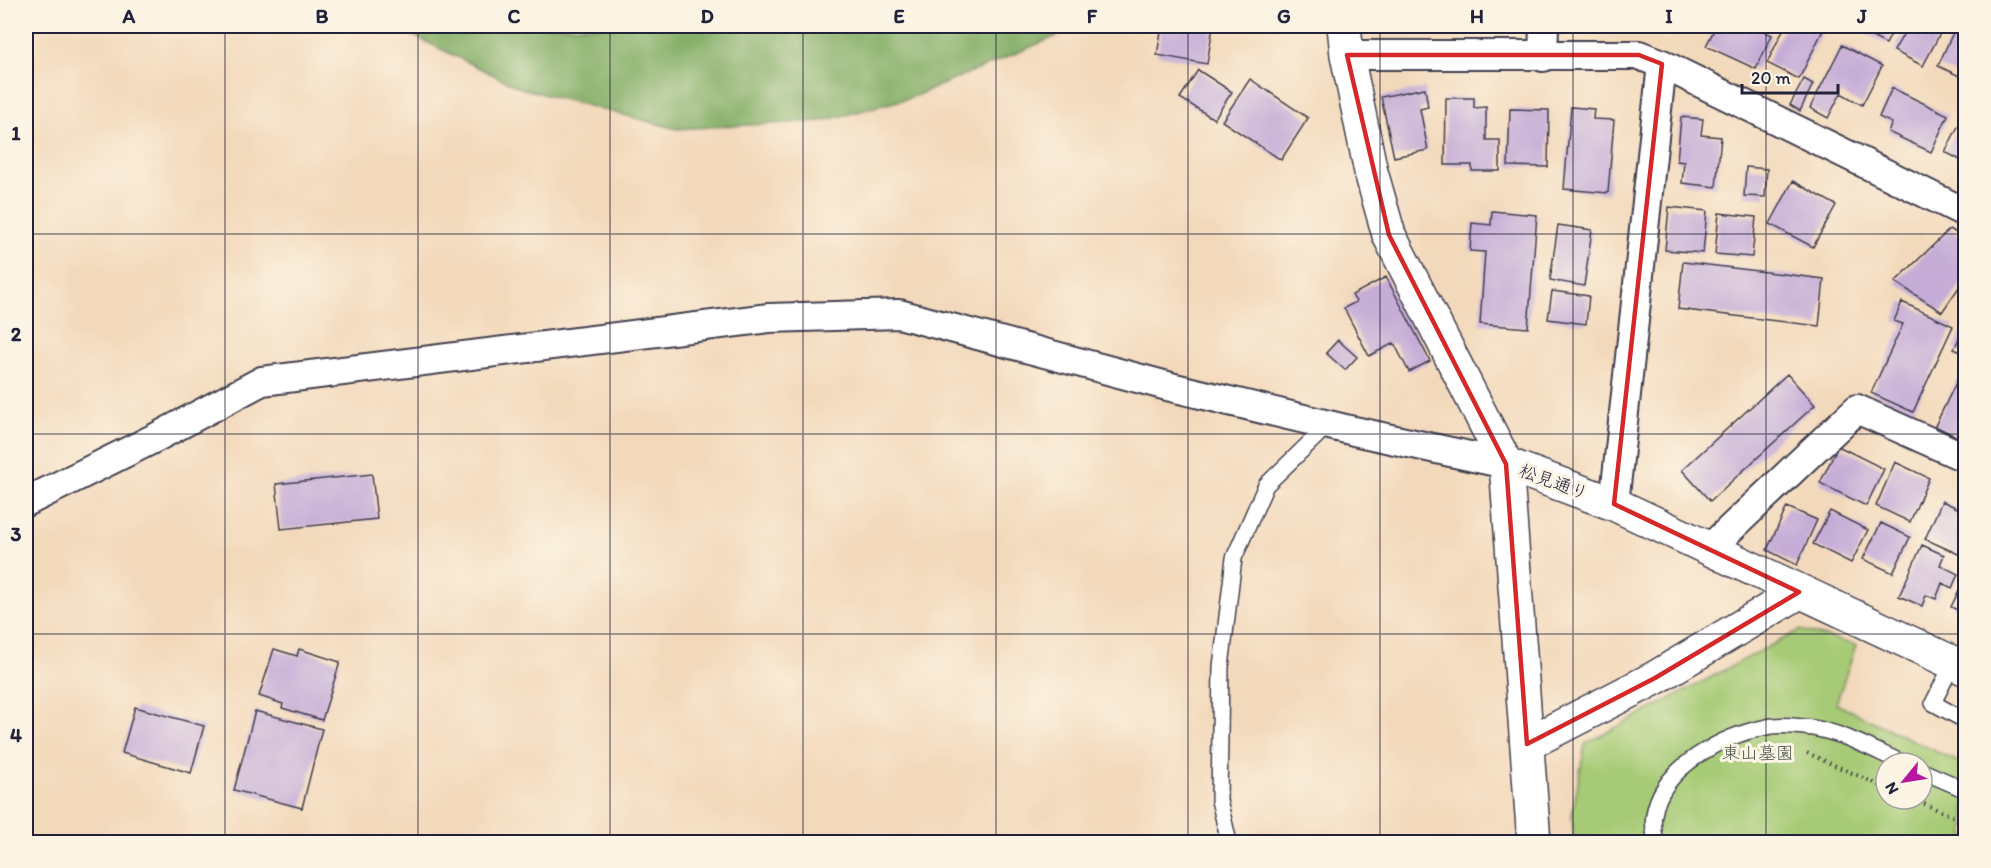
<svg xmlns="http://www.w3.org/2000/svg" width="1991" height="868" viewBox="0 0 1991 868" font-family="Itim,'Klee One',sans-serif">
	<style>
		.green { fill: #a6ca74; stroke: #647658; stroke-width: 1.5; fill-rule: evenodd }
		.forest { fill: #84ae66; stroke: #536850; stroke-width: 1.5 }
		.building { fill: #c6add7 }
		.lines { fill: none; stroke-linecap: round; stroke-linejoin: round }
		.service-casing { stroke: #413d4e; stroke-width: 18 }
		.minor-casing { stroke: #413d4e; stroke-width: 32 }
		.tertiary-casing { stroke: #413d4e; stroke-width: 36 }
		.path { stroke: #413d4e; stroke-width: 4; stroke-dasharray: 1.5 4.5; stroke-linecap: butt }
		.service { stroke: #fff; stroke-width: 15 }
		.minor { stroke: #fff; stroke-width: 28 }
		.tertiary { stroke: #fff; stroke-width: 33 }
		.marked { fill: none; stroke: #d62828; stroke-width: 4.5; stroke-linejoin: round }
		.grid { fill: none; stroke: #22223b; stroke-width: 1.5; stroke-opacity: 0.55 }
		.labels { text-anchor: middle; stroke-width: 6; stroke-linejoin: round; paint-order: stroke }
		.street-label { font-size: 18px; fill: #22223b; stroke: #fcf5e5 }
		.park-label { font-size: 18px; fill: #4a544c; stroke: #fcf5e5 }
		.neatline { fill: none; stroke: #22223b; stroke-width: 2 }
		.grid-label { font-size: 20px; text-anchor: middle; font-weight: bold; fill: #22223b }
	</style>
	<rect width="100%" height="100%" fill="#fcf5e5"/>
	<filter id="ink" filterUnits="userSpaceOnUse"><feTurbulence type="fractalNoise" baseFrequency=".0167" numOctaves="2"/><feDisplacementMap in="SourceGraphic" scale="12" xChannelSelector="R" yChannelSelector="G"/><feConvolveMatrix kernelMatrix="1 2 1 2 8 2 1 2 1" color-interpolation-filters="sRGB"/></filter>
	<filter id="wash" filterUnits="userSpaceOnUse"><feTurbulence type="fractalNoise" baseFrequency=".008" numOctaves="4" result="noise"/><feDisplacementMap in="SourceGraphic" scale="24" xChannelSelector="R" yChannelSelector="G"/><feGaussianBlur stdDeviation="1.35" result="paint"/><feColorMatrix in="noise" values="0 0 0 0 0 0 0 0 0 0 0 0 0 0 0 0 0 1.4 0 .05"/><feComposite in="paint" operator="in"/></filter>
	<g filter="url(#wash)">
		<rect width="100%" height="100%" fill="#f3d9bb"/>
		<path class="green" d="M1800 630 1856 645 1836 704 1965 765V842H1574L1572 815 1585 744ZM1886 763H1922V799H1886Z"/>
		<path class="forest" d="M394 26H1080L913 97 823 121 677 129 520 88Z"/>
		<g id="blocks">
			<path class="building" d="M1162 26H1213L1207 64 1157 55Z
				M1441 26H1481V30H1441Z
				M1716 26H1753L1772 35 1756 69 1706 46Z
				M1785 26H1825L1799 79 1767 63Z
				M1860 26H1895L1886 44 1858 30Z
				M1908 26H1944L1923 66 1894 51Z
				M1956 26H1966V79L1938 66Z
				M1842 45 1882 66 1862 105 1841 93 1828 118 1810 108Z
				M1198 70 1232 92 1214 119 1180 98Z
				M1250 79 1308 118 1281 160 1222 121Z
				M1804 79 1813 84 1800 111 1790 105Z
				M1425 88 1428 107 1420 109 1428 150 1394 157 1381 97Z
				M1892 88 1948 115 1931 152 1888 132 1892 123 1879 117Z
				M1446 98H1474V108L1486 107V140H1500V171H1472V165H1445Z
				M1571 107 1594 109 1593 119 1614 120 1608 193 1564 189Z
				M1510 109 1549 110 1548 167 1508 166Z
				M1966 111V163L1945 152Z
				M1681 117 1703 119 1701 135 1721 137 1716 187 1682 183 1684 162 1677 161Z
				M1746 167 1767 169 1765 197 1744 196Z
				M1793 181 1836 205 1813 247 1770 224Z
				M1669 207 1707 211 1703 253 1665 250Z
				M1492 211 1537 215 1528 328 1480 324 1485 252 1470 251 1472 223 1491 225Z
				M1719 213 1756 217 1752 257 1715 254Z
				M1558 225 1592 230 1584 286 1550 280Z
				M1950 229 1966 239V277L1942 312 1895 282Z
				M1683 262 1824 279 1819 326 1678 309Z
				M1386 277 1430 361 1409 372 1394 343 1369 356 1344 308 1356 302 1352 295Z
				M1552 291 1589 296 1586 324 1548 319Z
				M1902 302 1953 326 1913 412 1871 393 1903 324 1894 321Z
				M1966 323V354L1954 349Z
				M1338 340 1357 357 1345 370 1326 353Z
				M1966 362V441L1935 426Z
				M1787 374 1815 405 1710 501 1682 470Z
				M1838 446 1884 469 1866 506 1820 483Z
				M1895 462 1929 478 1910 522 1876 506Z
				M372 474 377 519 281 529 276 484Z
				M1942 501 1966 512 1965 557 1925 539Z
				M1787 507 1817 520 1797 565 1767 550Z
				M1830 511 1868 530 1851 563 1813 544Z
				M1881 523 1910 537 1893 573 1863 559Z
				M1922 545 1944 555 1940 565 1958 574 1952 588 1942 583 1936 599 1926 595 1922 606 1899 596Z
				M1966 576V614L1951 607Z
				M274 649 297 656 299 649 340 662 322 720 282 708 283 704 259 696Z
				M135 707 204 726 191 773 122 753Z
				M255 711 322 729 302 808 234 790Z"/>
		</g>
	</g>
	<g filter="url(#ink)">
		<use href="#blocks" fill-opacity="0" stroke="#413d4e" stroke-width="1.5"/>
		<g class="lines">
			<defs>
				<path id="service" d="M1953 663 1933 703 1966 721
					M1922 771 1966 790
					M1229 842 1219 800 1221 667 1234 558 1266 485 1328 425
					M1655 842C1655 834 1652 823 1654 815 1661 767 1724 735 1767 727 1778 724 1793 726 1804 727 1839 730 1871 749 1903 763"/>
				<path id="minor" d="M1347 55H1639L1662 64 1966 213
					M1543 57 1544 26
					M26 502 155 438 262 381 769 318 899 314 1171 387 1354 431 1506 464
					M1614 504 1662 64
					M1709 549 1857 409 1966 458"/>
				<path id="tertiary" d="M1344 26 1347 55 1371 172 1389 235 1506 464 1614 504 1966 669
					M1506 464 1534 842
					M1527 744 1655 678 1799 592"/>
			</defs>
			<use href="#service" class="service-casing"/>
			<use href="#minor" class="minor-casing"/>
			<use href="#tertiary" class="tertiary-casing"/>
			<path class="path" d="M1807 753 1886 788
				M1913 799 1966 822"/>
			<use href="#service" class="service"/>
			<use href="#minor" class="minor"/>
			<use href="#tertiary" class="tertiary"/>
		</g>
	</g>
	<path class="marked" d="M1347 55H1639L1662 64 1614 504 1799 592 1655 678 1527 744 1506 464 1389 235Z"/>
	<path class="grid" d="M225 26V842M418 26V842M610 26V842M803 26V842M996 26V842M1188 26V842M1380 26V842M1573 26V842M1766 26V842M26 234H1966M26 434H1966M26 634H1966"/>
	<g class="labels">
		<g class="street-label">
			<text transform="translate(1554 482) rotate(20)" y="6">松見通り</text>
		</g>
		<g class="park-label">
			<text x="1758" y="759">東山墓園</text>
		</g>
	</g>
	<rect width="1991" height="868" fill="none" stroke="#fcf5e5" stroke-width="66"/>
	<g transform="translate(1904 781) rotate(240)"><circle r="28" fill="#fcf5e5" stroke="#a5a1a1" stroke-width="1.5"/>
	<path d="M0-4.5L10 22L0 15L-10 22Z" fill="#b5179e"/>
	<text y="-9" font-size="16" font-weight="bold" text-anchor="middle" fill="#22223b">N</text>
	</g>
	<path d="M1742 84v9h96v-9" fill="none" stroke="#22223b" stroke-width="3"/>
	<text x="1751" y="84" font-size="18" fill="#22223b" stroke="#fcf5e5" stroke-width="4.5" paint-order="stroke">20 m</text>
	<rect x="33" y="33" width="1925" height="802" class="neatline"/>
	<g class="grid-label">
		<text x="129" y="23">A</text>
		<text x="322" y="23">B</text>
		<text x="514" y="23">C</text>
		<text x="707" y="23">D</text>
		<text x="899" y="23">E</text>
		<text x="1092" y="23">F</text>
		<text x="1284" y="23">G</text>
		<text x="1477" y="23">H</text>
		<text x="1669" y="23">I</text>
		<text x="1862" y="23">J</text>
		<text x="16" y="140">1</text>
		<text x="16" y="341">2</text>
		<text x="16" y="541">3</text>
		<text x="16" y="742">4</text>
	</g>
</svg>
